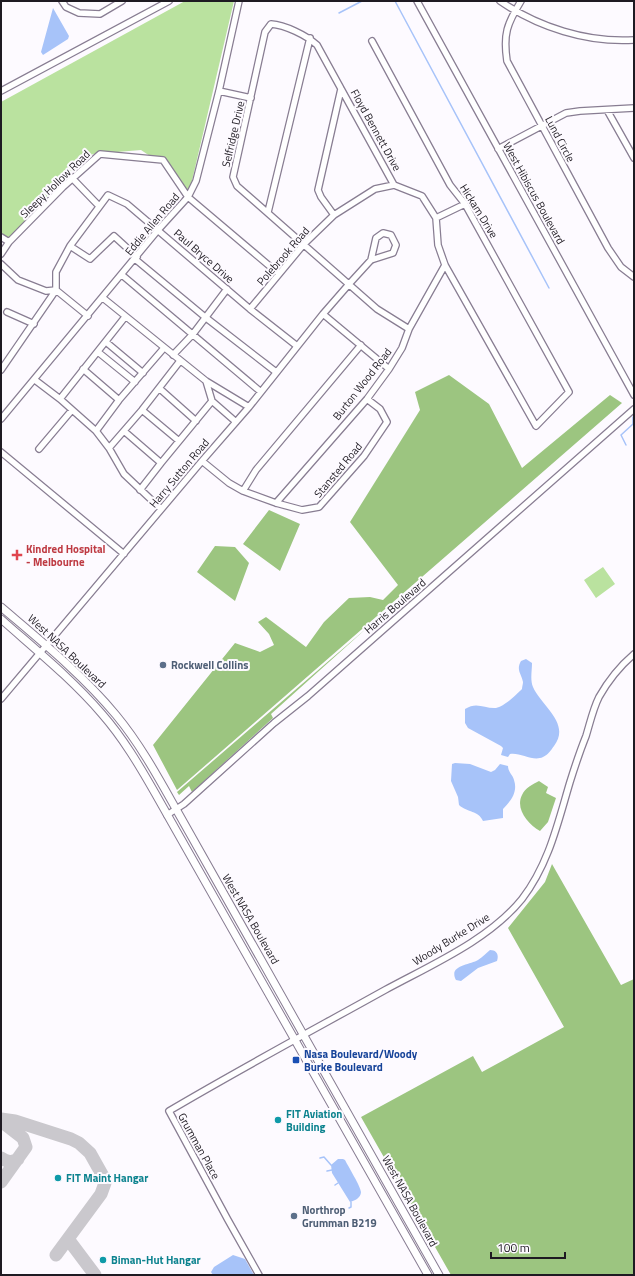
<svg xmlns="http://www.w3.org/2000/svg" width="635" height="1276" viewBox="0 0 635 1276" font-family="'Titillium Web',sans-serif">
	<style>
		.green { fill: #bae29f }
		.forest { fill: #9cc580 }
		.water { fill: #a7c3f9 }
		.lines { fill: none; stroke-linecap: round; stroke-linejoin: round }
		.stream { stroke: #a7c3f9; stroke-width: 1.5 }
		.taxiway { stroke: #cac8cd; stroke-width: 13 }
		.minor-casing { stroke: #887d92; stroke-width: 8 }
		.major-casing { stroke: #887d92; stroke-width: 9 }
		.minor { stroke: #fff; stroke-width: 5.5 }
		.major { stroke: #fff; stroke-width: 7 }
		.health-dot { fill: #e0444e; stroke: #fdfaff; stroke-width: 1.5 }
		.service-dot { fill: #5c6f8a; stroke: #fdfaff; stroke-width: 1.5 }
		.transit-dot { fill: #1a4fb4; stroke: #fdfaff; stroke-width: 1.5 }
		.culture-dot { fill: #0f9aa8; stroke: #fdfaff; stroke-width: 1.5 }
		.labels { text-anchor: middle; stroke-width: 4; stroke-linejoin: round; paint-order: stroke }
		.street-label { font-size: 11px; fill: #1e1a22; stroke: #fdfaff }
		.health-label { font-size: 11px; font-weight: bold; fill: #be3a42; stroke: #fdfaff; text-anchor: start }
		.service-label { font-size: 11px; font-weight: bold; fill: #4e5e75; stroke: #fdfaff; text-anchor: start }
		.transit-label { font-size: 11px; font-weight: bold; fill: #164399; stroke: #fdfaff; text-anchor: start }
		.culture-label { font-size: 11px; font-weight: bold; fill: #0d838f; stroke: #fdfaff; text-anchor: start }
	</style>
	<rect width="100%" height="100%" fill="#fdfaff"/>
	<path class="green" d="M185 1H234L191 185 188 191 165 159 150 156 141 150 93 154 65 176 23 224 9 239 1 234V102Z
		M603 567 615 584 596 598 584 580Z"/>
	<path class="forest" d="M449 375 489 404 522 468 610 395 622 403 177 790 153 745 235 643 260 652 274 645 269 634 258 622 266 617 306 647 324 622 349 598 370 597 383 600 398 585 350 522 420 410 415 392Z
		M269 510 300 524 280 571 243 544Z
		M215 546 235 547 249 563 235 601 197 572Z
		M368 627 271 714 273 718 192 792 189 786 179 795 177 792Z
		M539 781 548 787 546 793 556 798 548 822 540 831C528 824 515 809 522 795 525 788 533 784 539 781Z
		M552 864 621 985 634 979V1275H451L361 1117 473 1056 482 1072 564 1027 508 928 545 882Z"/>
	<path class="water" d="M53 8 69 36 68 39 43 55 41 52Z
		M526 659 532 663C532 671 530 680 533 687 542 707 571 723 554 746 551 750 548 755 543 757 533 762 520 752 510 754L508 757 501 755 503 748 501 746 468 728 465 723V709C477 701 485 709 496 708 504 707 517 694 522 689 522 687 523 684 523 682 521 673 516 670 521 661Z
		M455 763 470 764 491 772 495 770 500 764 508 766C508 772 513 775 514 780 518 792 511 801 503 809V818L483 821C478 810 468 813 459 805L458 797 451 781 452 764Z
		M490 950C497 950 499 955 497 961L478 968 461 981 456 980C448 965 470 965 478 960 483 957 486 953 490 950Z
		M338 1159H343L345 1160C348 1166 361 1187 361 1192 361 1198 354 1201 350 1202L332 1173 331 1165Z
		M233 1255 245 1259 254 1275H213L211 1272 214 1267Z"/>
	<g class="lines">
		<path class="stream" d="M395 1 549 288
			M339 13 362 1
			M626 445 621 435 633 424V417
			M320 1158 324 1157 331 1165
			M327 1171 332 1170
			M335 1185 338 1183
			M349 1208 351 1207V1202"/>
		<path class="taxiway" d="M1 1119 15 1121 71 1139 79 1143 90 1153 104 1178 105 1183 101 1194 56 1255
			M1 1121 23 1138 26 1147 1 1182
			M1 1158C7 1162 12 1163 18 1159
			M68 1239 95 1275"/>
		<defs>
			<path id="minor" d="M62 1 66 7 79 13 100 14 122 1
				M417 1 634 395
				M500 1C538 27 587 43 634 40
				M521 1C507 24 503 34 507 61L608 248 621 267 634 277
				M372 41 450 185 465 204 569 392 536 426 445 265 438 245 436 218 422 196 394 185 317 45C306 35 285 25 271 24L265 32 233 177 237 186 377 309 409 329
				M1 91 169 1
				M219 91 251 98
				M607 110 634 158
				M498 149 566 113 580 111 634 108
				M72 178 99 206
				M268 212 310 38
				M334 215 321 197 318 190 341 89
				M436 218 465 204
				M1 237 9 242
				M70 246 90 259 114 236 137 257
				M1 254 9 242 63 187 100 154 163 160 188 197 279 274
				M135 259 205 317 276 372
				M1 264 18 280 46 291 56 290 88 316
				M122 275 261 392
				M103 298 206 381 249 407
				M250 309 304 244 334 215 375 189 394 185
				M7 312 34 324
				M323 314 389 369
				M106 342 143 373
				M98 352 135 382
				M173 355 193 334 227 289
				M83 369 119 400
				M1 370 56 290V272L70 246 108 195 127 204 250 309 297 346
				M35 380 60 399 96 431 109 448 124 474 161 509
				M206 381 212 401 236 422
				M159 388 196 421
				M60 399 125 317
				M142 410 179 441
				M1 419 158 230 188 197 196 181 219 91 239 1
				M96 431 119 400 164 348
				M124 431 161 463
				M109 448 142 410 180 361
				M39 449 72 410
				M1 452 124 554
				M202 461 229 483 243 491 276 503 302 510 319 507 364 456 387 422 380 409 367 399
				M140 490 161 463 212 401
				M243 491 256 470 361 345
				M276 503 367 399 389 369 402 348 409 329 445 265
				M1 699 202 461 249 407 323 314 350 283 371 260 393 253 396 245 391 235 383 233 376 238 371 260
				M167 815 184 804 274 723 308 696 634 409
				M259 1275 228 1220 169 1111C240 1069 313 1030 385 990 431 965 489 940 522 899 549 864 558 822 570 782 575 766 580 751 586 736 590 723 593 709 599 697 608 681 620 666 634 654"/>
			<path id="major" d="M1 607C41 641 82 674 116 715 140 744 158 777 176 809L439 1275
				M1 619C36 650 72 679 102 714 123 738 139 765 155 793L428 1275"/>
		</defs>
		<use href="#minor" class="minor-casing"/>
		<use href="#major" class="major-casing"/>
		<use href="#minor" class="minor"/>
		<use href="#major" class="major"/>
	</g>
	<path class="health-dot" d="M15 549h4v4h4v4h-4v4h-4v-4h-4v-4h4z"/>
	<g class="service-dot">
		<circle cx="163" cy="665" r="4"/>
		<circle cx="294" cy="1216" r="4"/>
	</g>
	<rect class="transit-dot" x="292" y="1056" width="8" height="8" rx="2"/>
	<g class="culture-dot">
		<circle cx="278" cy="1120" r="4"/>
		<circle cx="58" cy="1178" r="4"/>
		<circle cx="103" cy="1260" r="4"/>
	</g>
	<g class="labels">
		<g class="street-label">
			<text transform="translate(376 130) rotate(61)" y="4">Floyd Bennett Drive</text>
			<text transform="translate(233 134) rotate(-77)" y="4">Selfridge Drive</text>
			<text transform="translate(560 139) rotate(62)" y="4">Lund Circle</text>
			<text transform="translate(55 184) rotate(-44)" y="4">Sleepy Hollow Road</text>
			<text transform="translate(534 193) rotate(61)" y="4">West Hibiscus Boulevard</text>
			<text transform="translate(479 211) rotate(58)" y="4">Hickam Drive</text>
			<text transform="translate(152 224) rotate(-50)" y="4">Eddie Allen Road</text>
			<text transform="translate(204 256) rotate(41)" y="4">Paul Bryce Drive</text>
			<text transform="translate(283 256) rotate(-49)" y="4">Polebrook Road</text>
			<text transform="translate(362 384) rotate(-52)" y="4">Burton Wood Road</text>
			<text transform="translate(338 470) rotate(-50)" y="4">Stansted Road</text>
			<text transform="translate(179 473) rotate(-50)" y="4">Harry Sutton Road</text>
			<text transform="translate(395 606) rotate(-41)" y="4">Harris Boulevard</text>
			<text transform="translate(67 651) rotate(43)" y="4">West NASA Boulevard</text>
			<text transform="translate(251 919) rotate(60)" y="4">West NASA Boulevard</text>
			<text transform="translate(451 939) rotate(-32)" y="4">Woody Burke Drive</text>
			<text transform="translate(199 1146) rotate(61)" y="4">Grumman Place</text>
			<text transform="translate(410 1201) rotate(61)" y="4">West NASA Boulevard</text>
		</g>
		<g class="health-label">
			<text x="26" y="553">Kindred Hospital<tspan x="26" dy="13">- Melbourne</tspan></text>
		</g>
		<g class="service-label">
			<text x="171" y="669">Rockwell Collins</text>
			<text x="302" y="1214">Northrop<tspan x="302" dy="13">Grumman B219</tspan></text>
		</g>
		<g class="transit-label">
			<text x="304" y="1058">Nasa Boulevard/Woody<tspan x="304" dy="13">Burke Boulevard</tspan></text>
		</g>
		<g class="culture-label">
			<text x="286" y="1118">FIT Aviation<tspan x="286" dy="13">Building</tspan></text>
			<text x="66" y="1182">FIT Maint Hangar</text>
			<text x="111" y="1264">Biman-Hut Hangar</text>
		</g>
	</g>
	<rect width="635" height="1276" fill="none" stroke="#1e1a22" stroke-width="4"/>
	<path d="M491 1252v6h74v-6" fill="none" stroke="#1e1a22" stroke-width="2"/>
	<text x="497" y="1252" font-size="12" fill="#1e1a22" stroke="#fdfaff" stroke-width="3" paint-order="stroke">100 m</text>
</svg>
